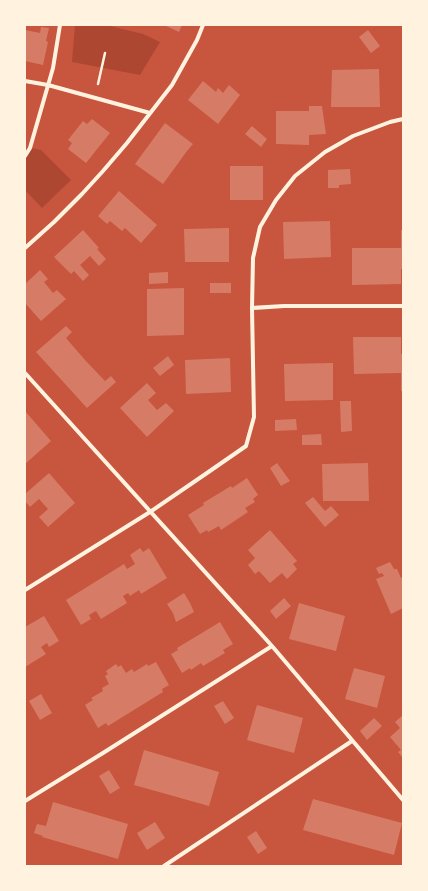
<svg xmlns="http://www.w3.org/2000/svg" width="428" height="891" viewBox="0 0 428 891" font-family="'Alegreya Sans',sans-serif">
	<style>
		.green { fill: #ae4732 }
		.building { fill: #d67c66 }
		.lines { fill: none; stroke-linecap: round; stroke-linejoin: round }
		.path { stroke: #fff3e0; stroke-width: 2.5 }
		.minor { stroke: #fff3e0; stroke-width: 4 }
	</style>
	<rect width="100%" height="100%" fill="#c8553d"/>
	<path class="green" d="M75 25H106L143 34 160 42 140 75 72 62Z
		M30 148 41 150 71 180 42 208 27 192 25 194V156Z"/>
	<path class="building" d="M164 25H182L179 32Z
		M41 27 49 28 46 41 48 42 43 65 25 61V30L40 33Z
		M368 30 380 46 371 53 359 37Z
		M379 69 380 107H331L332 70Z
		M203 81 216 92 218 88 223 93 229 85 240 95 218 124 188 100Z
		M309 106H322L326 134 309 135V145L276 144V111H309Z
		M92 119 110 133 86 163 68 149 72 143 68 140 83 121 87 124Z
		M165 123 193 144 187 151 163 184 135 164Z
		M252 126 267 139 261 147 245 134Z
		M230 166H263V200H230Z
		M350 169 351 184 339 185V188H328V170Z
		M119 191 157 225 141 243 125 228 122 231 110 221 107 224 98 216Z
		M330 221 331 257 284 259 283 222Z
		M229 228V262H185L184 229Z
		M83 230 99 248 97 249 106 259 99 266 90 256 80 265 89 275 83 281 74 271 71 274 54 257Z
		M401 230H403V269H401V284L352 285V248H401Z
		M40 270 48 279 44 282 53 293 57 290 66 299 41 321 25 303V284Z
		M168 272V283L149 284V273Z
		M210 283H231V293H210Z
		M184 288V335L147 336V289Z
		M66 326 72 332 66 338 85 360 105 381 111 376 116 382 87 408 36 352Z
		M353 337H401V354H403V391H401V373L354 374Z
		M168 356 174 365 160 376 153 368Z
		M230 358 231 392 186 394 185 360Z
		M333 363V400L285 401 284 364Z
		M147 383 156 393 148 400 157 410 166 403 174 411 147 437 120 408Z
		M340 401H351L352 431 341 432Z
		M25 411 51 441 25 464Z
		M296 419 297 430 275 431V420Z
		M321 434 322 445H302V435Z
		M277 463 290 481 281 486 270 468Z
		M368 463 369 501H323L322 464Z
		M49 473 75 503 48 527 39 517 48 509 39 499 30 507 25 501V494Z
		M247 478 258 495 253 499 255 502 245 508 248 512 221 530 219 526 208 532 207 530 200 534 188 515 204 505 203 503 231 486 232 488Z
		M313 497 325 511 331 506 339 515 325 527 305 503Z
		M270 530 297 561 293 564 297 569 287 579 282 573 270 583 259 571 255 574 248 565 255 558 248 550Z
		M140 548 143 552 149 548 167 578 141 594 139 590 130 596 128 593 123 596 127 603 101 619 96 611 89 615 91 619 81 625 66 600 124 564 127 569 135 564 130 555Z
		M390 562 394 569H397L401 578 403 577V608L391 614 376 579 384 576 382 573 379 574 376 568Z
		M184 593 190 603 194 612 176 622 173 613 167 604Z
		M284 598 291 606 276 619 270 611Z
		M299 603 345 616 336 651 289 639Z
		M44 616 59 641 49 647 47 643 41 647 46 654 25 667V627Z
		M220 622 233 644 223 650 225 653 203 666 201 663 191 670 190 668 182 673 171 654 178 650 177 648Z
		M156 662 169 685 162 689 163 692 108 726 106 723 98 728 85 705 93 700 91 698 103 691 102 688 109 684 105 676 108 674 106 671 116 664 118 667 121 665 126 673 132 669 134 672 147 664 148 666Z
		M354 668 385 676 377 708 345 699Z
		M41 694 52 713 40 720 29 701Z
		M223 701 234 718 225 724 214 706Z
		M257 705 303 718 294 753 247 740Z
		M403 715V758L398 752 401 750 390 737 400 728 395 722Z
		M374 718 382 726 367 740 360 731Z
		M144 750 219 772 209 806 134 785Z
		M109 770 120 788 110 794 99 776Z
		M313 799 402 823 394 855 303 830Z
		M53 802 128 824 118 859 42 837 43 836 34 833 37 824 46 826Z
		M155 822 165 838 147 850 137 833Z
		M256 831 267 848 258 854 247 837Z"/>
	<g class="lines">
		<path class="path" d="M98 84 105 53"/>
		<path class="minor" d="M25 81 48 85 150 113
			M25 156 30 148 53 68 60 25
			M25 248 54 222 82 194 103 171 127 143 172 85 197 40 203 25
			M252 308 284 306H403
			M25 373 272 646 403 800
			M25 590 150 512 207 473 246 446 254 417 252 308 253 258 260 227 276 200 295 176 325 152 353 136 390 122 403 119
			M25 801 103 753 272 646
			M164 866 352 741"/>
	</g>
	<rect width="428" height="891" fill="none" stroke="#fff3e0" stroke-width="52"/>
</svg>
